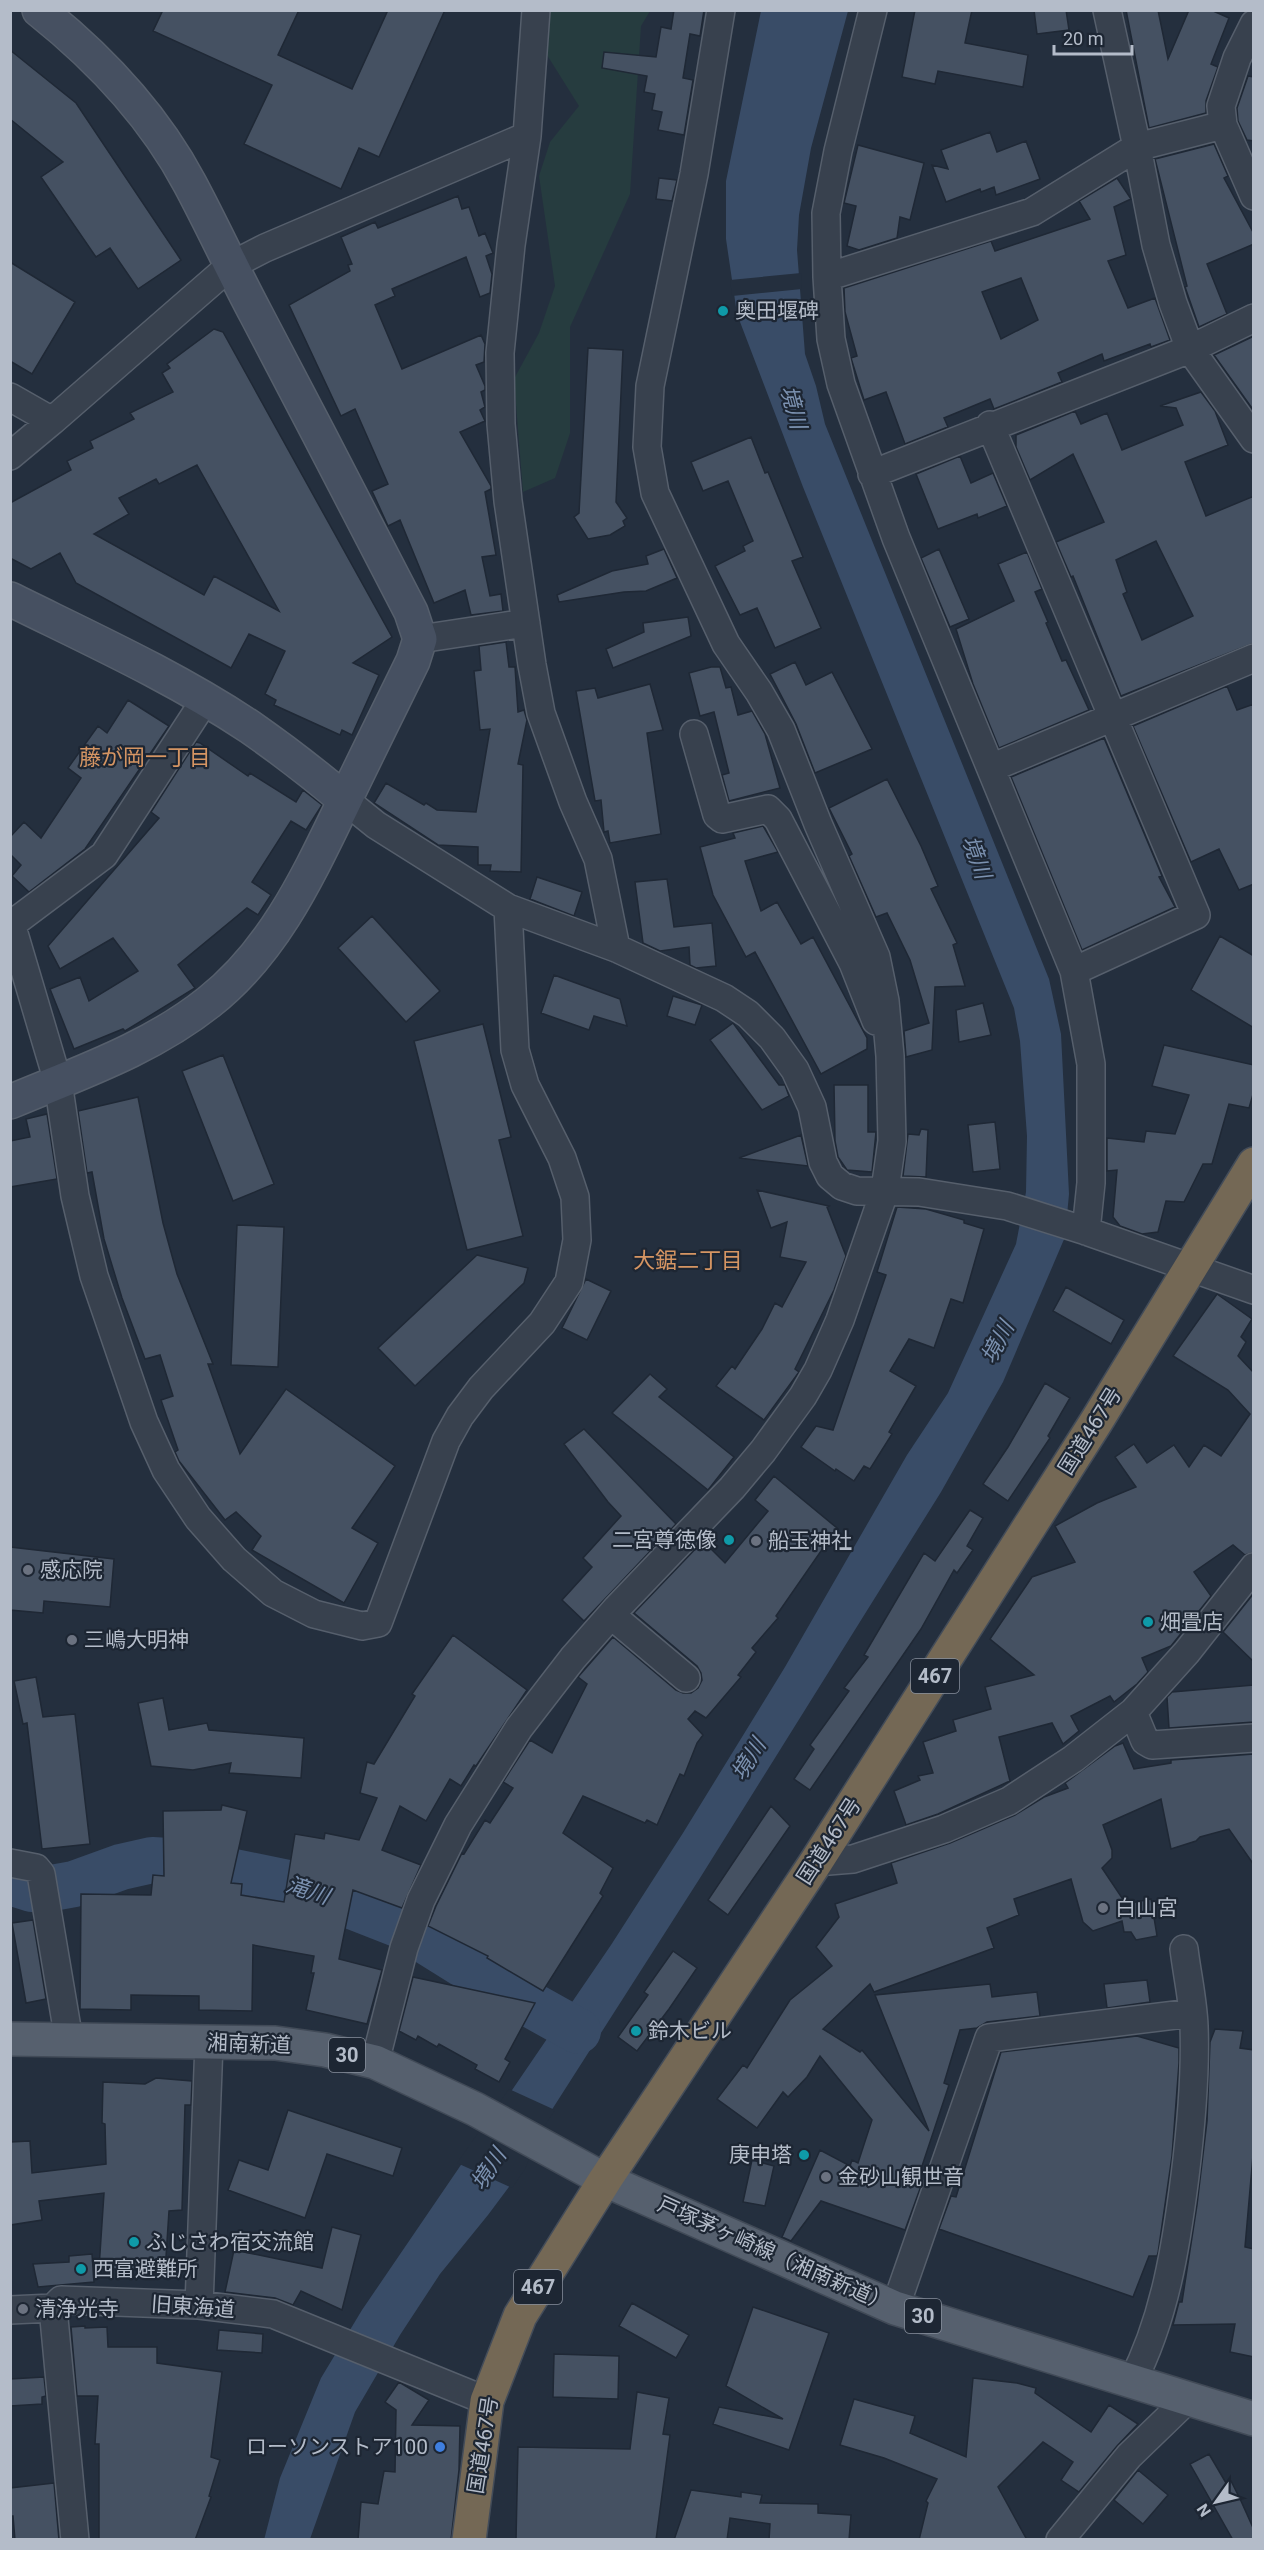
<svg xmlns="http://www.w3.org/2000/svg" width="1264" height="2550" viewBox="0 0 1264 2550" font-family="Roboto,'Noto Sans JP',sans-serif">
	<style>
		.green { fill: #263c3f }
		.water { fill: #394c67 }
		.pier { fill: #242f3e }
		.lines { fill: none; stroke-linecap: round; stroke-linejoin: round }
		.river { stroke: #394c67; stroke-width: 46 }
		.building { fill: #455162; stroke: #1f2835; stroke-width: 1.5; fill-rule: evenodd }
		.street-casing { stroke: #565f6c; stroke-width: 30 }
		.secondary-casing { stroke: #565f6c; stroke-width: 36 }
		.primary-casing { stroke: #414a57; stroke-width: 36 }
		.highway-casing { stroke: #434c59; stroke-width: 36 }
		.street { stroke: #38414e; stroke-width: 27 }
		.secondary { stroke: #465061; stroke-width: 33 }
		.primary { stroke: #56606e; stroke-width: 33 }
		.highway { stroke: #746855; stroke-width: 33 }
		.culture-dot { fill: #0f9aa8; stroke: #1d2633; stroke-width: 2 }
		.worship-dot { fill: #6b7280; stroke: #1d2633; stroke-width: 2 }
		.shop-dot { fill: #3f7fe0; stroke: #1d2633; stroke-width: 2 }
		.labels { text-anchor: middle; stroke-width: 4.5; stroke-linejoin: round; paint-order: stroke }
		.shield { fill: #1d2633; stroke: #878f9c; stroke-width: 1.5 }
		.shield-label { font-size: 20px; font-weight: bold; fill: #b4bcc9 }
		.poi-label { font-size: 21px; fill: #b4bcc9; stroke: #1d2633; text-anchor: start }
		.street-label { font-size: 21px; fill: #b4bcc9; stroke: #1d2633 }
		.water-label { font-size: 22px; font-style: italic; fill: #7c92b1; stroke: #1d2633 }
		.neighbourhood-label { font-size: 22px; fill: #d59563; stroke: #1d2633 }
	</style>
	<rect width="100%" height="100%" fill="#242f3e"/>
	<path class="green" d="M549 11H650L641 26 630 194 570 327V433L555 478 523 492 514 379 539 333 555 286 539 176 550 142 579 106 547 55Z"/>
	<path class="water" d="M761 11H848L811 148 799 215 797 250 805 354 816 386 825 424 1049 979 1061 1034 1069 1194 1065 1237 1003 1382 941 1492 700 1878 537 2133 523 2168 488 2215 440 2274 400 2335 355 2412 310 2539 264 2540 280 2478 321 2378 362 2310 611 1945 683 1833 785 1667 907 1455 948 1393 1016 1244 1026 1192 1027 1136 1020 1041 1014 1008 803 487 737 314 726 239V181Z"/>
	<path class="pier" d="M801 273 802 289 732 296 730 280Z
		M509 2089 555 2110 539 2134 525 2169 512 2188 457 2163Z"/>
	<g class="lines">
		<path class="river" d="M10 1882 32 1889 52 1888 74 1884 121 1867 152 1860 186 1862 298 1885 400 1925 501 1988 578 2031"/>
	</g>
	<path class="building" d="M163 10H299L278 55 352 89 388 10H445L379 157 359 148 341 189 244 144 272 85 153 31Z
		M674 10H704L700 36 690 34 683 78 693 80 684 135 658 130 662 112 652 110 655 94 644 92 647 76 602 68 604 52 656 57 661 27 671 29Z
		M915 10H972L965 43 1028 55 1023 87 938 71 935 84 902 77Z
		M1034 10H1066L1069 30 1037 34Z
		M1126 10H1158L1168 59 1189 10H1211L1229 18 1211 64 1218 67 1206 101V113L1149 128Z
		M10 50 76 103 181 260 138 289 110 248 96 257 41 177 63 162 10 119Z
		M1248 76 1254 77V141L1247 140 1238 121 1237 108Z
		M990 132 997 152 1026 141 1040 179 996 195 994 187 981 192 980 189 946 202 932 165 948 169 941 150Z
		M1214 144 1228 176 1224 178 1254 234V244L1207 264 1227 314 1199 327 1185 287 1187 286 1155 159Z
		M858 145 924 163 910 220 900 217 897 238 859 250 847 246 856 206 844 203Z
		M659 178 677 180 672 201 656 199Z
		M1117 178 1131 199 1114 207 1126 255 1108 261 1128 308 1155 298 1170 340 1151 347 1150 344 1104 361 1102 354 1058 373 1062 382 994 409 990 399 944 418 948 427 905 444 886 392 864 400 851 358 857 356 845 312 844 288 991 241 995 251 1090 219 1079 201ZM1021 278 1038 320 1001 339 982 292Z
		M458 196 462 209 469 207 479 236 485 233 493 253 486 256 492 274 490 293 480 297 466 257 392 289 395 296 375 305 402 369 481 335 485 344 484 362 476 365 485 386V390L481 392 485 407 480 410 485 421 460 432 491 486V489L485 492 496 555 482 557 490 596 501 594 503 611 471 615 465 590 434 603 400 520 388 526 372 491 388 484 355 409 341 416 289 305 350 271 348 265 352 264 341 237 375 222 378 228Z
		M10 262 75 302 32 374 10 361Z
		M214 329 223 332 392 637 353 663 379 675 352 735 342 730 340 735 274 705 276 700 265 694 285 651 249 634 231 668 76 583 60 553 31 569 10 558V503L71 470 67 461 93 448 90 441 134 419 130 413 173 392 162 373 170 368 167 364ZM197 465 279 611 214 576 204 595 94 534 129 514 119 498 156 479 159 484Z
		M1254 336V411L1214 355Z
		M588 348 623 350 616 502 627 518 623 521 625 526 610 535 588 539 574 517 579 513Z
		M1201 392 1215 411 1228 445 1185 462 1206 516 1254 496V643L1121 696 1073 576 1071 577 1056 542 1104 522 1073 454 1030 480 1016 447V435L1075 411 1081 424 1107 413 1122 450 1183 425 1176 408 1160 406ZM1156 541 1193 616 1142 640 1123 594 1127 592 1116 560Z
		M751 437 765 473 768 472 803 557 792 561 821 628 775 648 757 608 740 615 715 566 745 551 743 546 753 541 728 481 703 491 691 462Z
		M960 456 971 483 993 473 1007 506 978 518 977 514 938 529 916 474Z
		M664 549 677 578 646 591 624 592 559 602 557 595 612 571 648 564 646 556Z
		M939 549 969 619 950 627 921 558Z
		M1027 552 1042 589 1035 592 1048 622 1046 623 1062 661 1066 660 1089 710 999 748 973 684 956 629 1014 601 998 564Z
		M688 617 691 636 613 668 606 649 644 632 643 623Z
		M506 642 509 667H515L518 712 524 710 527 720 518 764 523 765 521 872 490 871 491 865H478V847L438 845 374 803 386 783 424 805 426 803 437 810 476 812 490 729 480 730 474 671 481 670 479 646Z
		M795 662 806 685 832 672 872 749 815 773 796 724 770 674Z
		M711 667H720L726 688 731 687 738 715 752 711 765 734 780 788 729 801 722 775 729 773 714 712 700 716 689 673Z
		M650 684 663 730 647 733 661 834 610 843 608 831 604 832 601 800 595 801 576 691 595 688 598 698Z
		M1227 686 1237 710 1254 704V884L1239 890 1219 849 1191 862 1133 726Z
		M128 700 169 726 85 849 29 892 12 876 21 865 10 854V837L24 822 41 838 81 778 68 768 98 726 107 733Z
		M1104 738 1162 876 1159 877 1175 907 1082 950 1011 777Z
		M196 742 200 743 248 776 250 773 296 802 303 790 322 805 306 830 291 821 252 882 271 895 258 915 247 908 178 965 195 988 125 1031 123 1029 74 1049 50 989 80 977 89 1001 138 971 113 938 60 969 48 946 159 818 151 812Z
		M887 779 921 846 938 886 931 889 957 943 953 945 965 986 935 987 932 1050 906 1057 904 1031 929 1023 910 960 887 913 876 917 849 856 852 854 829 808Z
		M763 826 778 852 745 861 761 911 777 902 801 944 813 937 867 1038V1049L821 1074 755 952 746 957 713 895 700 847 735 838 733 833Z
		M537 877 582 892 574 916 530 899Z
		M667 879 674 927 712 923 716 966 696 968 690 965 689 947 660 951 643 943 635 882Z
		M372 916 440 991 406 1022 338 948Z
		M1220 936 1254 956V1028L1191 990Z
		M554 975 620 999 627 1026 594 1016 589 1030 541 1013Z
		M673 996 702 1005 695 1025 667 1016Z
		M983 1003 991 1035 959 1042 956 1010Z
		M733 1023 779 1085H785L789 1096 762 1110 710 1040Z
		M483 1024 511 1137 499 1140 523 1236 467 1250 414 1041Z
		M1164 1045 1254 1065V1091L1249 1108 1229 1104 1212 1164H1203L1184 1202 1166 1201 1158 1232 1142 1234 1120 1226 1113 1217 1117 1170 1107 1171V1138L1144 1142 1146 1131 1175 1134 1189 1095 1152 1086Z
		M223 1055 274 1184 233 1201 182 1071Z
		M834 1085H868V1132H876L872 1172 847 1170 838 1157 835 1141Z
		M138 1097 163 1223 177 1274 213 1364H208L240 1454 286 1389 395 1466 352 1528 378 1543 344 1603 252 1550 261 1536 236 1512 225 1520 179 1461 175 1452 178 1450 161 1400 173 1396 160 1355 145 1359 122 1298 104 1239 92 1172 87 1173 78 1111Z
		M47 1114 57 1179 10 1187V1141L30 1137 26 1119Z
		M995 1122 1000 1169 973 1172 968 1125Z
		M921 1129 928 1130 926 1177 903 1176 908 1134 919 1135Z
		M801 1135 808 1166 739 1158Z
		M757 1190 829 1206 827 1207 846 1256 834 1290 795 1369 799 1372 764 1420 716 1386 732 1366 735 1369 762 1329 775 1303 782 1307 806 1262 780 1257 787 1222 771 1228Z
		M897 1207 926 1209 964 1220V1223L984 1229 963 1303 951 1299 934 1348 909 1339 890 1371 916 1386 889 1432 892 1434 870 1469 864 1466 854 1481 836 1469 835 1471 801 1447 816 1426 833 1430 886 1275 877 1272Z
		M237 1225 284 1227 278 1367 231 1365Z
		M477 1255 528 1268 524 1283 415 1386 378 1348Z
		M586 1279 611 1291 587 1340 562 1328Z
		M1066 1287 1124 1320 1111 1344 1053 1311Z
		M1217 1294 1252 1319 1241 1337 1246 1342 1238 1356 1254 1373V1552L1245 1555 1233 1545 1194 1572 1211 1596 1171 1646 1142 1658 1148 1672 1137 1684 1114 1702 1110 1696 1071 1716 1079 1731 1063 1744 1052 1723 999 1737 1010 1781 938 1814 906 1825 894 1791 920 1780 918 1776 933 1773 923 1742 956 1731 953 1720 991 1709 985 1687 1034 1675 990 1639 1032 1577 1075 1562 1055 1526 1097 1503 1136 1487 1115 1457 1134 1444 1147 1463 1174 1445 1189 1467 1204 1445 1221 1456 1250 1414 1228 1390 1173 1356Z
		M650 1374 667 1389 659 1397 734 1457 708 1490 612 1413Z
		M1045 1383 1070 1398 1048 1436 1050 1438 1008 1501 983 1484 1008 1447Z
		M584 1429 676 1524 584 1621 562 1600 592 1567 583 1558 621 1516 608 1502 564 1444Z
		M774 1476 837 1528 776 1616 778 1618 752 1648 756 1652 738 1675 741 1677 706 1718 695 1711 688 1719 703 1735 697 1743 684 1776 680 1774 657 1825 647 1820 645 1823 583 1796 563 1833 613 1868 600 1893 603 1896 543 1991 487 1958 488 1956 428 1926 436 1906 462 1853 464 1854 485 1820 490 1823 513 1788 503 1782 530 1740 552 1753 587 1684 578 1677 613 1637 676 1690 683 1693H691L698 1688 702 1680 701 1673 697 1666 634 1613 703 1541 725 1563 768 1511 755 1500Z
		M970 1510 983 1518 967 1546 973 1550 957 1573 954 1570 921 1629 810 1790 794 1779 814 1749 810 1745 849 1691 844 1688 868 1657 864 1655 924 1553 935 1561Z
		M10 1547 114 1559 110 1607 44 1601 43 1613 10 1610Z
		M1254 1593V1662L1223 1632Z
		M453 1635 527 1690 476 1766 474 1765 461 1786 450 1779 426 1821 400 1806 382 1850 421 1865 402 1908 353 1890 339 1959 382 1970 367 2024 306 2010 314 1973H311L314 1956 253 1945 252 2011 199 2010V1996L131 1995V2010L80 2009 81 1894 151 1895 153 1875 164 1876 163 1811 221 1810 222 1805 247 1811 231 1883 242 1884 241 1895 284 1902 295 1834 324 1839 325 1833 359 1840 377 1798 360 1793 367 1762 374 1764 415 1696 412 1694Z
		M36 1677 43 1717 75 1714 90 1844 42 1849 27 1723 23 1724 14 1681Z
		M1254 1685V1722L1169 1728 1167 1697 1172 1692Z
		M163 1698 169 1730 207 1723 209 1730 304 1738 301 1778 229 1773 231 1763 193 1770 151 1766 138 1703Z
		M1123 1743 1134 1769 1171 1763V1760L1254 1754V1865L1229 1829 1200 1837 1196 1841 1171 1849 1161 1799 1103 1825 1112 1850V1858L1102 1868 1126 1904 1151 1899 1157 1936 1136 1940 1131 1932H1124L1122 1921 1093 1931 1083 1922 1071 1879 1014 1899 1019 1915 987 1928 994 1948 874 1992 870 1984 823 2029 860 2052 862 2050 929 2131 875 1995 990 1984 992 1997 1037 1992 1040 2016 987 2022 977 2028 960 2030 944 2083 949 2085 916 2184 921 2186 905 2230 821 2201 791 2241 782 2237 820 2150 850 2166 852 2160 858 2163 872 2120 820 2056 807 2077 788 2097 783 2092 757 2128 717 2099 743 2065 747 2068 790 2000 832 1966 816 1947 839 1917 835 1904 897 1883 891 1863 950 1843 1015 1815 1044 1797 1068 1788 1065 1783 1115 1746Z
		M771 1806 790 1826 728 1915 708 1900Z
		M33 1920 46 1999 26 2003 12 1923Z
		M673 1951 697 1968 669 2009 637 2051 618 2037 648 1995 644 1992Z
		M413 1977 535 2003 505 2059 510 2062 499 2082 475 2069 477 2065 439 2044 437 2047 418 2036 416 2040 399 2031Z
		M1147 1980 1150 2002 1107 2008 1104 1984Z
		M1215 2029 1243 2031 1240 2048 1254 2050V2144L1245 2247 1254 2249V2357L1230 2352 1235 2324 1173 2325 1179 2302H1182L1197 2205 1207 2121 1210 2042Z
		M1137 2036 1179 2048V2063L1172 2156 1158 2253 1157 2256H1149L1133 2297 939 2229 951 2196 956 2197 1001 2052Z
		M156 2078 192 2081 191 2105H185L182 2210 169 2211 165 2272 99 2268 104 2193 39 2201 42 2220 10 2225V2142L30 2141 32 2173 106 2164 105 2124 102 2123 103 2082 145 2084Z
		M288 2110 402 2148 393 2176 327 2154 305 2218 228 2190 239 2160 268 2170Z
		M752 2160 774 2166 765 2206 743 2202Z
		M332 2227 361 2235 342 2310 301 2291 293 2305 275 2298 225 2292 234 2250 322 2268Z
		M92 2254 94 2282 38 2287 33 2264 69 2262V2256Z
		M632 2303 689 2335 676 2358 619 2326Z
		M753 2307 829 2333 789 2450 713 2424 719 2407 783 2419 726 2386Z
		M85 2326V2328L107 2327 108 2347H157V2363L222 2372 211 2457 220 2460 209 2496 211 2497 195 2540H99V2444H95L98 2396H77L71 2327Z
		M219 2330 263 2334 262 2353 217 2350Z
		M554 2354 619 2356 618 2399 553 2397Z
		M44 2377 46 2396 42 2397V2404L10 2406V2379Z
		M973 2378 1017 2383 1036 2388 1035 2393 1091 2432 1109 2405 1138 2424 1117 2446 1079 2492 1061 2480 1073 2462 1043 2442 998 2487 1027 2540H919L928 2503 926 2501 937 2479 884 2458 840 2445 854 2399 915 2416 910 2433 966 2457Z
		M399 2382 429 2400 412 2425 460 2426 459 2470 451 2540H358L361 2502 378 2504 384 2471 395 2472 396 2410 385 2402Z
		M637 2392 669 2398 663 2434 670 2435 656 2540H516L518 2447 630 2449Z
		M1209 2454 1226 2483 1231 2481 1241 2501 1254 2530V2540H1233L1190 2464Z
		M1138 2470 1168 2495 1143 2524 1114 2500Z
		M54 2483 59 2540H15L13 2516H10V2488Z
		M691 2490 741 2497V2492L762 2495 760 2503 818 2504V2513L851 2515 849 2540H769L770 2524 730 2518 727 2540H674Z"/>
	<g class="lines">
		<defs>
			<path id="street" d="M873 10 838 151 826 213 827 277 831 339 841 384 896 538 1074 971 1091 1064V1183L1086 1231
				M1107 10 1137 147 1156 245 1173 303 1190 349 1254 439
				M1254 24 1237 58 1221 106 1223 125 1254 196
				M527 136 536 10
				M827 277 1032 212 1137 147 1223 125
				M10 397 52 421 230 266 265 248 527 136 511 245 500 353 501 424 508 501 532 665 541 713 573 802 598 859 616 948
				M990 425 1196 915 1074 971
				M10 456 52 421
				M872 474 1190 349 1254 318
				M420 639 526 623
				M694 734 717 815 722 819 768 809 778 819 853 963 876 1021
				M991 768 1254 658
				M345 800 376 825 508 908 616 948 724 998 748 1014 772 1038 795 1070 812 1107 823 1162 830 1176 842 1186 857 1191 919 1192 1007 1206 1086 1231 1254 1290
				M10 920 58 1082 75 1196 94 1276 144 1422 166 1470 198 1518 234 1559 273 1593 314 1614 362 1626 378 1623 446 1441 460 1416 481 1388 542 1323 569 1282 577 1240 575 1197 562 1158 525 1085 515 1050 508 908
				M12 924 104 855 205 700
				M611 1615 686 1678
				M1133 1712 1145 1741 1152 1745 1254 1738
				M816 1862 853 1859 944 1829 1009 1801 1073 1759 1133 1712 1187 1652 1254 1567
				M10 1863 36 1868 41 1874 69 2040
				M375 2062 404 1948 421 1900 458 1825 519 1728 573 1658 617 1608 732 1488 763 1451 803 1396 818 1370 840 1320 885 1190 892 1141 890 1056 885 1001 876 957 818 824 781 730 759 692 726 644 655 493 647 447 650 386 694 174 721 10
				M199 2305 209 2043
				M895 2308 989 2038 1192 2013
				M10 2310 53 2308
				M1132 2382C1165 2318 1176 2247 1185 2176 1191 2127 1196 2076 1194 2026 1193 2000 1187 1974 1184 1949
				M75 2540 53 2308 61 2300 199 2305 273 2314 487 2401
				M1060 2540 1129 2456 1188 2399"/>
			<path id="secondary" d="M10 599C91 639 175 677 250 727 283 750 314 774 345 800
				M10 1102C79 1073 150 1049 209 1002 275 950 309 874 345 800 367 754 390 708 413 661L420 639 411 612C360 513 308 413 256 314 233 271 213 227 190 184 154 116 98 57 39 10"/>
			<path id="primary" d="M10 2039 275 2043 325 2050 375 2062 475 2109 605 2180 895 2308 1254 2419"/>
			<path id="highway" d="M469 2540 487 2401 520 2316 605 2180 816 1862 1096 1422 1254 1164"/>
		</defs>
		<use href="#street" class="street-casing"/>
		<use href="#secondary" class="secondary-casing"/>
		<use href="#primary" class="primary-casing"/>
		<use href="#highway" class="highway-casing"/>
		<use href="#street" class="street"/>
		<use href="#secondary" class="secondary"/>
		<use href="#primary" class="primary"/>
		<use href="#highway" class="highway"/>
	</g>
	<g class="culture-dot">
		<circle cx="723" cy="311" r="6"/>
		<circle cx="729" cy="1540" r="6"/>
		<circle cx="1148" cy="1622" r="6"/>
		<circle cx="636" cy="2031" r="6"/>
		<circle cx="804" cy="2155" r="6"/>
		<circle cx="134" cy="2242" r="6"/>
		<circle cx="81" cy="2269" r="6"/>
	</g>
	<g class="worship-dot">
		<circle cx="756" cy="1541" r="6"/>
		<circle cx="28" cy="1570" r="6"/>
		<circle cx="72" cy="1640" r="6"/>
		<circle cx="1103" cy="1908" r="6"/>
		<circle cx="826" cy="2177" r="6"/>
		<circle cx="23" cy="2309" r="6"/>
	</g>
	<circle class="shop-dot" cx="440" cy="2447" r="6"/>
	<g class="labels">
		<g class="shield">
			<rect x="911" y="1659" width="48" height="34" rx="4.5"/>
			<rect x="329" y="2038" width="36" height="34" rx="4.5"/>
			<rect x="514" y="2270" width="48" height="34" rx="4.5"/>
			<rect x="905" y="2299" width="36" height="34" rx="4.5"/>
		</g>
		<g class="shield-label">
			<text x="935" y="1683">467</text>
			<text x="347" y="2062">30</text>
			<text x="538" y="2294">467</text>
			<text x="923" y="2323">30</text>
		</g>
		<g class="poi-label">
			<text x="735" y="318">奥田堰碑</text>
			<text x="717" y="1547" text-anchor="end">二宮尊徳像</text>
			<text x="768" y="1548">船玉神社</text>
			<text x="40" y="1577">感応院</text>
			<text x="1160" y="1629">畑畳店</text>
			<text x="84" y="1647">三嶋大明神</text>
			<text x="1115" y="1915">白山宮</text>
			<text x="648" y="2038">鈴木ビル</text>
			<text x="792" y="2162" text-anchor="end">庚申塔</text>
			<text x="838" y="2184">金砂山観世音</text>
			<text x="146" y="2249">ふじさわ宿交流館</text>
			<text x="93" y="2276">西富避難所</text>
			<text x="35" y="2316">清浄光寺</text>
			<text x="428" y="2454" text-anchor="end">ローソンストア100</text>
		</g>
		<g class="street-label">
			<text transform="translate(1090 1431) rotate(-58)" y="7">国道467号</text>
			<text transform="translate(829 1841) rotate(-57)" y="7">国道467号</text>
			<text transform="translate(249 2044) rotate(2)" y="7">湘南新道</text>
			<text transform="translate(774 2254) rotate(24)" y="7">戸塚茅ヶ崎線（湘南新道）</text>
			<text transform="translate(193 2307) rotate(4)" y="7">旧東海道</text>
			<text transform="translate(483 2445) rotate(-81)" y="7">国道467号</text>
		</g>
		<g class="water-label">
			<text transform="translate(794 407) rotate(75)" y="8">境川</text>
			<text transform="translate(977 857) rotate(70)" y="8">境川</text>
			<text transform="translate(997 1342) rotate(-62)" y="8">境川</text>
			<text transform="translate(748 1759) rotate(-58)" y="8">境川</text>
			<text transform="translate(308 1890) rotate(18)" y="8">滝川</text>
			<text transform="translate(488 2169) rotate(-57)" y="8">境川</text>
		</g>
		<g class="neighbourhood-label">
			<text x="145" y="765">藤が岡一丁目</text>
			<text x="688" y="1268">大鋸二丁目</text>
		</g>
	</g>
	<rect width="1264" height="2550" fill="none" stroke="#b4bcc9" stroke-width="24"/>
	<g transform="translate(1216 2502) rotate(236)" stroke="#1d2633" stroke-width="4.5" paint-order="stroke">
	<path d="M0-4.5L10 22L0 15L-10 22Z" fill="#b4bcc9"/>
	<text y="-9" font-size="16" font-weight="bold" text-anchor="middle" fill="#b4bcc9">N</text>
	</g>
	<path d="M1054 45v9h78v-9" fill="none" stroke="#b4bcc9" stroke-width="3"/>
	<text x="1063" y="45" font-size="18" fill="#b4bcc9" stroke="#1d2633" stroke-width="4.5" paint-order="stroke">20 m</text>
</svg>
